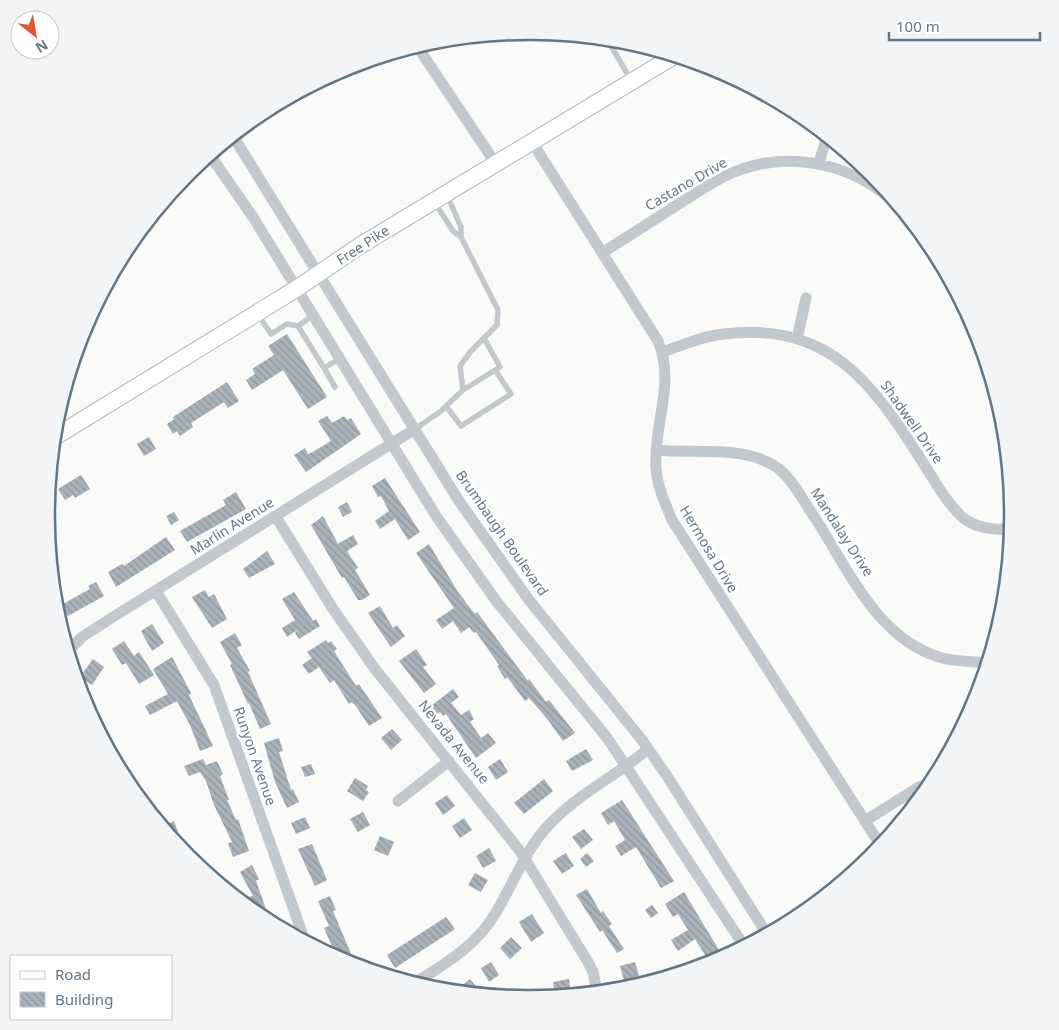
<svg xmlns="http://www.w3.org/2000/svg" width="1059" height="1030" viewBox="0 0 1059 1030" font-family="'Noto Sans',sans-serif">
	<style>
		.building { fill: url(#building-back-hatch) }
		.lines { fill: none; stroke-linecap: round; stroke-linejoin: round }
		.secondary-casing { stroke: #b3babf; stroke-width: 18 }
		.service { stroke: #c3c8cc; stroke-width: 5.5 }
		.minor { stroke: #c3c8cc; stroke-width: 11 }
		.secondary { stroke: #fff; stroke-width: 16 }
		.labels { text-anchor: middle; stroke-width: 5; stroke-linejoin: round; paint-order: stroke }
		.street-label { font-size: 14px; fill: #657683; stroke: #fff }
		.rim { fill: none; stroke: #657683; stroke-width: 2.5 }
	</style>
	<defs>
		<pattern id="building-back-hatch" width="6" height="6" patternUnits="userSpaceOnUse" patternTransform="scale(1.25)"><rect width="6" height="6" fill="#aab3b9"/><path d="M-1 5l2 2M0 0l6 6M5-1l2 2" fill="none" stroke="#8e969c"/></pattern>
	</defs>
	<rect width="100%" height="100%" fill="#fafaf8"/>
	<path class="building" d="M287 334 327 397 308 409 283 370 252 390 246 380 255 374 252 369 274 355 268 346Z
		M227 382 239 401 228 408 224 402 191 423 193 427 180 436 177 431 173 434 167 424 174 419 173 417Z
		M327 416 332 423 344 416 347 420 351 418 361 434 306 472 294 455 305 448 308 454 311 453 331 441 318 421Z
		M149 437 156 449 144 456 137 444Z
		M81 475 90 489 75 498 73 495 65 500 58 489Z
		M385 478 420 532 408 540 395 519 380 529 375 521 389 511 381 496 378 497 372 486Z
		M236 492 246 509 187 542 180 531 226 505 223 500Z
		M347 502 352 512 343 517 338 507Z
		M174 512 179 520 171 525 166 516Z
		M323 516 338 544 353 535 358 544 347 551 358 568 355 570 370 595 362 600H358L344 577 342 578 311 525Z
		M166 537 175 550 116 587 108 572 122 564 124 566Z
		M429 544 458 592 475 614 477 612 528 681 529 679 546 702 549 700 575 733 563 741 548 720 529 698 525 701 507 677 505 679 497 666 499 665 476 632 474 633 469 627 461 633 453 621 442 629 436 620 454 608 416 553Z
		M267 551 275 564 249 578 243 569Z
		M96 582 104 596 68 616 61 605 90 589 88 586Z
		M205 590 209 597 214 594 227 619 212 628 192 597Z
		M294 592 313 621 316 619 320 626 299 639 295 633 299 629 287 637 282 628 295 620 282 599Z
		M380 606 393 628 397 625 405 636 391 647 368 613Z
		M152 624 164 643 152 651 141 631Z
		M235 633 242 645 237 648 250 671 248 672 271 724 260 729 249 703 248 704 230 665 232 664 220 642Z
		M326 640 328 643 331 641 337 649 334 651 356 686 359 684 382 718 369 726 355 705 351 702 349 704 334 680 330 683 319 667 309 674 302 665 312 658 307 652Z
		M124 641 134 656 139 652 154 675 139 684 126 663 122 665 112 649Z
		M416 649 427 665 423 667 436 684 424 693 399 661Z
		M172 657 191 693 189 695 213 746 200 751 190 725 177 701 150 715 145 706 168 694 153 669Z
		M93 659 104 667 92 685 80 677Z
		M453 689 459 697 451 703 461 715 469 710 474 719 470 722 481 738 488 733 496 743 476 758 446 714 443 716 440 712 437 714 431 706Z
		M392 729 402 740 391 750 381 738Z
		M279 738 283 751 279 752 291 790 293 789 299 802 287 808 275 782 264 743Z
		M586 749 593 760 572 771 566 761Z
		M203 759 206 765 217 761 223 774 220 776 229 800H227L236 820 238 819 249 851 233 857 228 843 232 842 214 805 206 781 200 772 189 776 184 766Z
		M500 759 508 772 496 780 488 767Z
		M311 764 315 774 305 777 301 767Z
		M355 778 368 786 366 790 369 792 363 801 347 791Z
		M544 779 553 791 524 814 514 803Z
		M447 795 455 806 443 815 435 803Z
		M622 800 674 881 661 888 636 847 621 856 615 846 625 840 614 821 608 825 601 813Z
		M363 812 370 825 358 832 350 819Z
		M305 817 310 828 296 834 291 823Z
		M464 818 472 830 460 838 452 826Z
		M174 821 178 832 170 835 166 825Z
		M584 829 593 840 581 849 572 837Z
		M380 836 394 842 388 856 374 850Z
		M312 844 327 880 315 886 298 849Z
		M489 848 496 861 483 868 476 856Z
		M566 853 574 866 562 874 553 861Z
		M587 853 594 861 586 867 580 859Z
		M252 865 259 879 256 881 271 923 255 912 249 897 253 896 240 872Z
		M475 873 488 880 481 892 468 885Z
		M587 889 601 913 603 911 612 924 609 926 624 949 617 953 602 930 600 932 576 895Z
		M684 892 719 950 707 958 695 939 678 951 671 940 688 930 678 914 673 917 665 904Z
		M330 896 336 910 333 911 354 961 348 963 337 958 324 928 329 926 318 901Z
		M652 905 658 913 651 918 645 910Z
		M532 914 544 933 531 942 519 922Z
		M446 917 455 929 395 968 387 955Z
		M511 937 522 948 510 959 500 948Z
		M491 962 499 975 489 982 481 968Z
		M635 962 639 976 624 980 620 966Z
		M470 979 475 985 483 994 462 992 459 988Z
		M569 979 571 994 555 996 553 982Z"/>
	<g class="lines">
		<defs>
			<path id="secondary" d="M53 438 296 289 361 245 674 56"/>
		</defs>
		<use href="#secondary" class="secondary-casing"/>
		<path class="service" d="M607 39 631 80
			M435 203 453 231 461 237V227L447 195
			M257 313 271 334 287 324 298 326
			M312 316 298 326 324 368 339 359
			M324 368 335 387
			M463 390 500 367 484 338
			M446 406 461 426 511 394 495 370
			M415 429 441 411 463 390 460 366 471 351 497 325 498 310 461 237"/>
		<path class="minor" d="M417 46 496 164
			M233 136 459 501 529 600 642 740 667 776 767 934
			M532 142 658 341C676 384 653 424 656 468 657 486 665 503 672 520L881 846
			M210 155 253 217 436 516 497 602 608 739 744 946
			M819 163 827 136
			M602 253C630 235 657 218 685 200 701 190 717 179 734 172 791 149 856 164 899 207 920 228 935 256 951 282
			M797 339 806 298
			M663 352C682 345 703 336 724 334 827 321 871 381 920 458 933 478 945 501 962 517 975 528 996 531 1012 528
			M657 450C693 454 740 445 773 465 790 475 800 495 811 512 846 563 874 637 939 657 954 662 972 661 988 663
			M276 517 333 609 375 669 520 851 588 962 593 972 597 992
			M156 591 214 685 305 941
			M68 651 82 637 113 617 415 429
			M398 801 449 761
			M865 821 919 787 933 782
			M415 983C445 964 477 945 495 914 512 886 524 853 546 828 574 796 615 777 648 749"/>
		<use href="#secondary" class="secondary"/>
	</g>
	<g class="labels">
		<g class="street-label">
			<text transform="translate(686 184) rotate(-30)" y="5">Castano Drive</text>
			<text transform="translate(363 245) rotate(-33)" y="5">Free Pike</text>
			<text transform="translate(912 422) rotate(55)" y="5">Shadwell Drive</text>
			<text transform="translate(232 526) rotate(-32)" y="5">Marlin Avenue</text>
			<text transform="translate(842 532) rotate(57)" y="5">Mandalay Drive</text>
			<text transform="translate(502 533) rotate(55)" y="5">Brumbaugh Boulevard</text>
			<text transform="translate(709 549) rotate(59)" y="5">Hermosa Drive</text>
			<text transform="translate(454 742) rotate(51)" y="5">Nevada Avenue</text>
			<text transform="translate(255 756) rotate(71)" y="5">Runyon Avenue</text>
		</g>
	</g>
	<path d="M0 0H1059V1030H0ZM529 40H530A474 474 0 0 1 1004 514V516A474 474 0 0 1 530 990H529A474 474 0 0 1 55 516V514A474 474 0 0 1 529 40Z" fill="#f3f4f5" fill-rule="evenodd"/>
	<path class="rim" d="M529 40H530A474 474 0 0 1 1004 514V516A474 474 0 0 1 530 990H529A474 474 0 0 1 55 516V514A474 474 0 0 1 529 40Z"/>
	<rect x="10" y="955" width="162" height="65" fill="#ffffff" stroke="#c1c8cd"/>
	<rect x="20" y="971" width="25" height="8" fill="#ffffff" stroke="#c1c8cd"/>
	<text x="55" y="980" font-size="15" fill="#657683">Road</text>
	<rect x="20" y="992" width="25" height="15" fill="url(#building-back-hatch)" stroke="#c1c8cd"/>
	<text x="55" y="1005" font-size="15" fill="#657683">Building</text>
	<g transform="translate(35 35) rotate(149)"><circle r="24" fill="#ffffff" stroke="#c1c8cd"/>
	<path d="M0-4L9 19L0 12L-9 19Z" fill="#e4572e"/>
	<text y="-8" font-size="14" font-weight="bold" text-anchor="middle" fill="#657683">N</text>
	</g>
	<path d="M889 32v8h151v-8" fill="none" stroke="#657683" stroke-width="2.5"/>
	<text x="896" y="32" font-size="15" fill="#657683" stroke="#ffffff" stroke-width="4" paint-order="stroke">100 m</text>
</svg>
